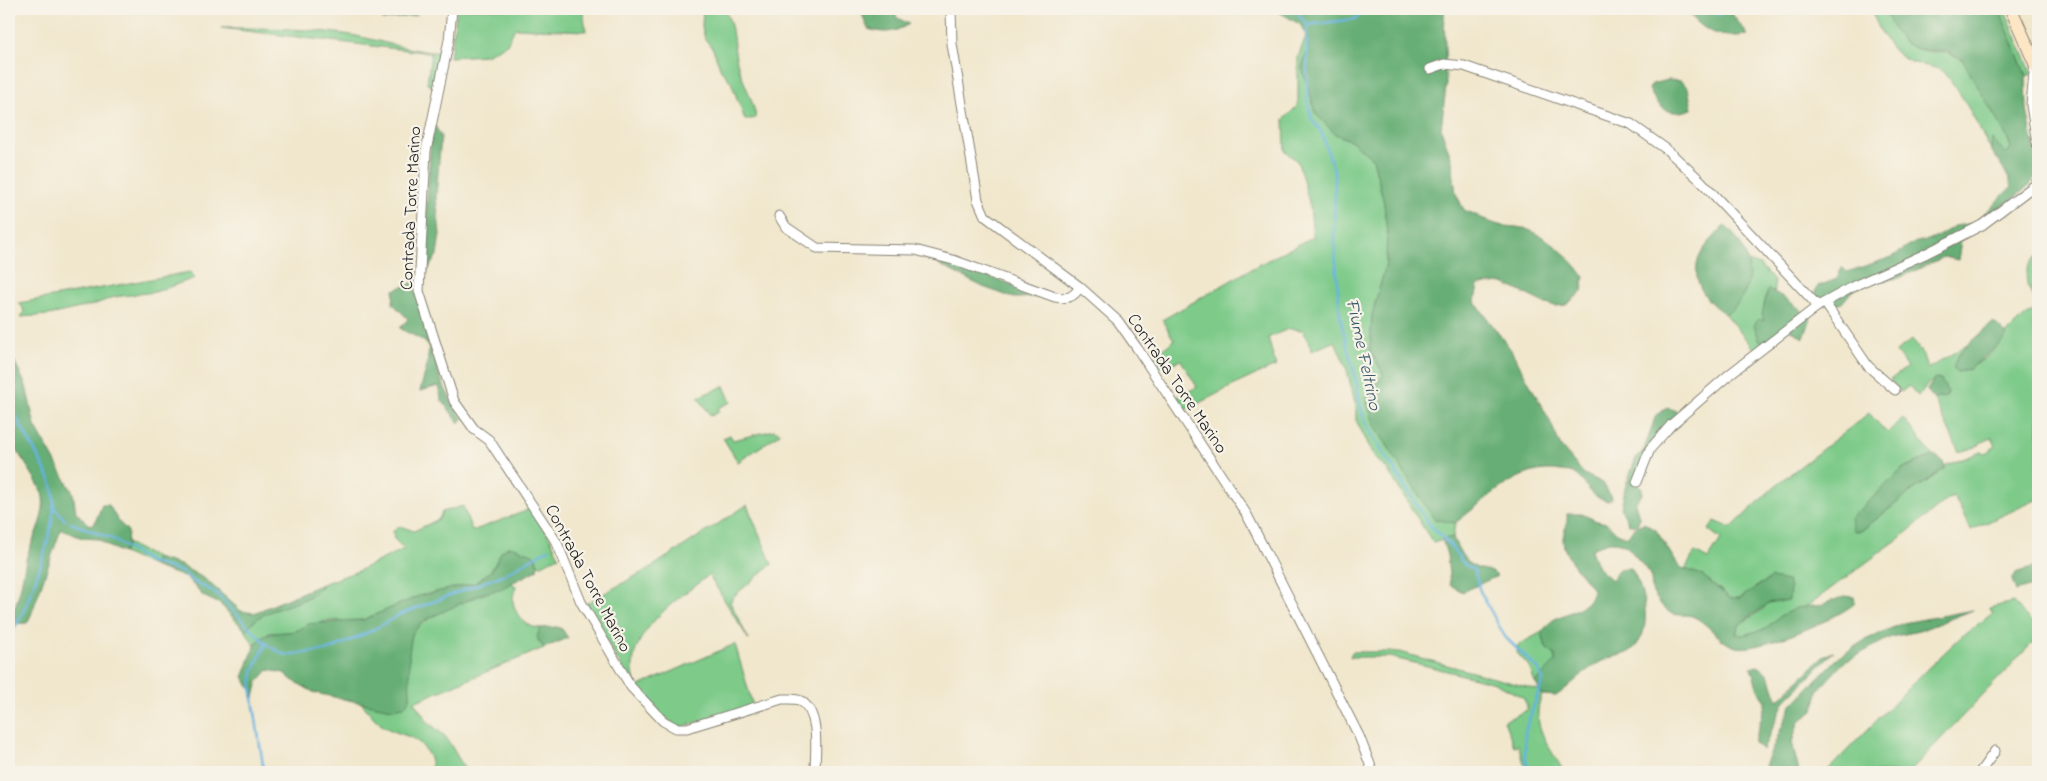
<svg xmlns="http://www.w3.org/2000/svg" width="2047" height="781" viewBox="0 0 2047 781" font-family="'Indie Flower',sans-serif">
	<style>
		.green { fill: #7dca89; stroke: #4c7352 }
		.forest { fill: #66ae75; stroke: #416548 }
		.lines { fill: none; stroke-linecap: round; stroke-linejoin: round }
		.stream { stroke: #65b2df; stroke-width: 2.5 }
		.street-casing { stroke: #868274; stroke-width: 11 }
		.secondary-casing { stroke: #868274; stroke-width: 14 }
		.street { stroke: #fff; stroke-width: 9 }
		.secondary { stroke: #fce6c4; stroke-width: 12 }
		.labels { text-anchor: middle; stroke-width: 4.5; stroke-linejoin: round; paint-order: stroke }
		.street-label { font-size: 18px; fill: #1c1c1c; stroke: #f7f3e8 }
		.water-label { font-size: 19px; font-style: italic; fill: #39586a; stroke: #f7f3e8 }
	</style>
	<rect width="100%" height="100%" fill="#f7f3e8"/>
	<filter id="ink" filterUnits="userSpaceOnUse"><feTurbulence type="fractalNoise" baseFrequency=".02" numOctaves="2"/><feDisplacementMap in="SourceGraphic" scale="10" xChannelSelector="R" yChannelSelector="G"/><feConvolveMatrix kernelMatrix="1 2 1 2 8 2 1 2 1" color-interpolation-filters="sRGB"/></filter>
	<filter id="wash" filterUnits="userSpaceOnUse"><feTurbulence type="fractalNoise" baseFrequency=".0096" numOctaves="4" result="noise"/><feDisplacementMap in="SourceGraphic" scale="20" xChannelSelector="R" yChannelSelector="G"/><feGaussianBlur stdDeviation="1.12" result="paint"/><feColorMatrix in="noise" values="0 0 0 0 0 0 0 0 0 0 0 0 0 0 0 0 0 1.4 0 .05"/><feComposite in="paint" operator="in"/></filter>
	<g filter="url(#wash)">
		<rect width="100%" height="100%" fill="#f1e7cd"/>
		<path class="green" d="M381 9H415L417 15 383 20Z
			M457 9H583L586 31 515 28 507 44 486 55 450 57Z
			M703 9H724C735 26 732 43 737 62 742 81 753 98 756 118L745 120 731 82 721 70 713 49 705 39 702 27Z
			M1870 9H1884C1896 34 1904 51 1936 52 1945 53 1953 53 1961 59 1972 66 2007 134 2011 149L2006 153 1992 140 1991 150C1976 124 1964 94 1943 72 1938 67 1925 66 1918 64 1889 57 1882 33 1870 9Z
			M1999 9H2004L2032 74 2026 76Z
			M221 28C265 28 308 28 351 35 375 39 421 54 441 52L446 28 443 52 434 86 427 84 431 53Z
			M1306 36 1308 47 1302 68 1335 134 1352 141 1373 159 1384 203 1387 232 1386 264 1372 315 1370 350 1384 375 1375 426 1434 519 1455 523 1453 537 1433 543 1387 469 1375 458 1356 420V406L1346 367 1335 341 1312 351 1303 330 1288 329 1268 338 1276 366C1244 379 1214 396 1183 411L1176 398 1197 387 1181 360 1156 369 1150 360 1174 340 1162 320 1258 265 1313 237 1310 206 1298 162 1285 151 1284 119 1298 105V57Z
			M2038 256V302C2024 288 2021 269 2038 256Z
			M1749 262 1760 265 1774 281 1775 291 1768 290C1761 308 1764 325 1764 344L1756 351 1723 312 1726 314 1748 279Z
			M190 272 195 278 155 292 114 297 93 305 49 315 20 317 24 313 23 308 19 303Z
			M2038 306V499L1971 530 1954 496 1949 498 1901 537 1807 606 1780 616 1765 629 1743 635 1736 634 1740 624 1762 610 1768 603 1774 601 1781 602 1762 583 1740 598 1730 599 1710 581 1685 569 1695 552 1708 559 1721 539 1709 530 1715 521 1731 528 1775 486 1869 413 1887 433 1903 418 1933 456 1905 467 1855 514 1850 519 1861 531 1912 491 1938 474 1944 466 1981 452 1985 453 1996 446 1992 438 1980 443 1979 446 1959 452 1934 399 1946 397 1947 392 1944 386 1930 382 1918 396 1909 386 1901 392 1890 380 1907 367 1896 352 1912 339 1923 355 1927 369 1972 342C1964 350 1952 357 1955 370L1958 372C1977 368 1995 351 2006 335 2014 324 2028 315 2038 306Z
			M724 386 731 402 718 408 719 412 711 416 698 397Z
			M774 430 781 433 738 462 723 438 730 435 733 440Z
			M529 504 548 534 559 556 542 565 538 564 536 557 510 546 502 551 491 571 475 583 419 596 363 620 326 621 293 632 269 633 257 642 255 647 246 631C260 604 312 607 322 584L358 571 404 549 394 539 393 531 400 526 414 531 439 519 442 512 463 506 472 531 526 511Z
			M747 505 772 564 735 595 730 602 749 640 709 575C676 600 617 638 637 687L735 644 753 706 678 728 650 704 624 671 585 604 650 568Z
			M127 543 156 558 153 566 123 553Z
			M511 583 516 586C516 590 513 593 513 597 512 612 525 628 540 628L538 641 544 648 414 702 428 722 446 737 466 771 428 772C433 763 432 761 426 751 416 734 399 736 383 726 374 720 367 708 358 700L373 704 410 698C408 680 404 650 413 633 423 614 489 593 511 583Z
			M2013 602 2038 629V637L1909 772H1826L1926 670 1961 637 1993 613 1989 608Z
			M1542 632 1546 648 1555 655V662L1535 682 1528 665 1517 653 1518 645Z
			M1352 652H1399L1538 690 1542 695C1529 724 1550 747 1564 772H1527L1518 745 1514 746 1504 721 1527 710 1524 698 1495 683 1419 664 1389 657H1350Z"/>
		<path class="forest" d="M860 9H897L896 17 909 24C894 33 885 34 868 29Z
			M1274 9H1444L1446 86 1441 129 1452 161 1456 194 1464 210C1476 214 1487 222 1499 225 1506 227 1514 226 1522 228 1543 232 1573 259 1584 277L1582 292 1566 305 1556 306 1546 304 1503 283 1478 285 1475 302 1511 350 1549 419 1561 447 1584 474 1603 483 1612 499 1608 501C1590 499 1586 480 1573 473 1569 471 1565 472 1561 471 1519 463 1487 500 1455 523L1434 519 1375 426 1365 398 1384 375 1370 350 1372 315 1386 264 1387 232 1384 203 1373 159 1352 141 1335 134 1316 114 1302 68 1308 47 1306 36 1301 25Z
			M1684 9H1733L1732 14 1748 35C1715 39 1706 32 1684 9Z
			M1884 9H1999L2026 76 2027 110 2038 167 2034 179 2023 191 1992 214 1978 220 2012 186 2007 175 1991 150 1992 139 2006 153 2011 149 2009 141 1962 59 1948 52 1918 49 1904 43 1894 30Z
			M1667 80 1681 81 1688 88 1692 109C1670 117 1658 109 1649 89L1652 84Z
			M432 121 441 136 436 197 440 234 437 255 422 279Z
			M1968 224 1972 226 1962 234 1958 260 1944 257 1899 278 1867 283 1851 292 1842 303 1832 307 1830 303 1824 306 1814 294 1818 286 1837 279 1842 267 1847 272 1892 257 1916 242 1933 239 1955 226Z
			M1724 225C1753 249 1760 291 1726 314 1705 303 1687 276 1702 252 1708 242 1717 235 1724 225Z
			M916 253 957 265 1046 297 1014 298 983 287Z
			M417 281C418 315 440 392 463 419L459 423 441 399 439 386 420 391 427 366 429 347C423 337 409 335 400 328L408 319 393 304 394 290Z
			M1768 290C1777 291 1803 311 1811 318L1804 338 1789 329 1764 344 1759 340 1754 325 1758 319 1764 321 1762 314Z
			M1994 322 2007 335 2004 340 1970 369 1958 372 1954 370C1952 354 1982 332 1994 322Z
			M9 357 14 360 26 386 35 426 73 493 76 512 88 524 94 525 102 505H109L118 521 128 531 127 546 123 553 110 547 98 539 82 538 61 529 31 615 27 623 12 624 9 620C19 601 22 581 26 560 31 540 46 518 43 497 41 485 17 450 9 441Z
			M1935 378 1941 380 1948 392 1946 397 1934 399 1927 390Z
			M1667 408 1675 410 1680 419V424L1659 443 1638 484 1642 488V494L1635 503 1639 517 1638 523 1634 526 1629 524 1621 509 1625 488 1636 458 1644 450 1656 415Z
			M1935 455 1944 463V469L1912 491 1861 531H1854L1850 519 1855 514 1905 467Z
			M1567 514H1582L1597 521 1607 523 1617 533 1626 537 1638 525 1644 523 1656 530 1676 562 1682 568 1702 575 1730 598H1740L1771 578 1788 581 1790 588 1789 600 1768 603C1760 613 1736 620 1736 634L1743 635 1765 629 1780 616 1796 608 1821 605 1845 596 1854 597 1855 603C1840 618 1756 653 1736 647 1719 642 1711 626 1696 618 1685 611 1676 621 1662 606 1659 601 1653 595 1652 590 1651 585 1652 579 1650 575 1647 570 1630 549 1626 546 1612 538 1603 543 1591 550L1598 568 1612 580 1619 569 1631 568C1644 589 1654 628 1634 648 1627 656 1611 656 1602 661 1584 670 1572 685 1556 696L1542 695 1535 682 1555 662V655L1546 648 1542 632C1545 628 1549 623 1553 620 1567 612 1590 609 1593 590 1584 575 1562 557 1563 538 1564 530 1568 523 1567 514Z
			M1453 537C1457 547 1464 562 1475 567 1483 571 1490 568 1497 576L1463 592 1450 585 1447 555 1442 539Z
			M510 546 533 554 538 564 537 570 500 589 481 594 423 621 412 634 409 653 410 698 404 707 391 709 315 693 292 680 284 673 268 670 258 681 253 701 251 689 243 677C248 666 251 652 257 643 268 625 294 639 307 624L363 620 419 596 475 583 491 571 502 551Z
			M156 558 180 565 205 579 241 611 254 613 322 584C312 607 260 604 246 631L220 604 203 596 187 578 153 566Z
			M2038 566V584L2016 591 2012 580 2016 573Z
			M1973 610 1919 631 1891 637 1843 663 1819 689 1813 711 1799 721 1792 742 1799 772H1764L1766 763 1791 706 1839 657 1865 640 1903 623Z
			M557 627 562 629 568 638 544 648 537 637 540 628Z
			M1834 651 1784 702 1763 750 1754 743 1766 701 1758 690 1751 668 1757 666C1773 673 1771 687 1778 700L1823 657Z"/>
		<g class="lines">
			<path class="stream" d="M1295 9 1307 25V98L1312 120 1321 131 1335 174 1334 236 1340 317 1356 381 1362 413 1369 430 1429 524 1450 545 1464 564 1474 570 1480 591 1505 637 1538 669 1543 680 1525 731V755L1529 772
				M1709 9 1720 15
				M1307 25 1355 19 1368 9
				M9 397C18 427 37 451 50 480 64 510 36 579 24 610 20 620 12 630 9 641
				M53 506 65 520
				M71 523 111 538 148 561 182 572 194 582 215 592 256 634 269 646 285 655 329 650 371 631 399 615 505 574 549 549
				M264 772 251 686 253 672 266 643"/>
		</g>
	</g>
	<g filter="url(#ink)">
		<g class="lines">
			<defs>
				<path id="street" d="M452 9 449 40 426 151 419 291 454 401 474 429 489 440 557 543 581 602 631 687 663 721 676 728H687L782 699C788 699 796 698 801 701 821 714 815 752 815 772
					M951 9 952 44 978 200 985 216 1080 287 1118 321 1137 348 1247 515 1359 736 1373 772
					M2035 63 2031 105 2038 149
					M1430 69 1444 64 1464 66 1631 124 1666 149 1700 180 1818 306
					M779 216 786 227 817 248 915 250 953 260 1055 297C1067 299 1073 298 1080 287
					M1825 303 1868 366 1895 390
					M1637 482 1650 449 1671 425 1731 373 1818 306 1856 285 1923 255 1982 225 2035 185 2038 180
					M1980 772 1995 751"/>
				<path id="secondary" d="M2011 9 2038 70"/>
			</defs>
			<use href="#street" class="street-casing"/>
			<use href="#secondary" class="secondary-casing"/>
			<use href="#street" class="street"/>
			<use href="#secondary" class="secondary"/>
		</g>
	</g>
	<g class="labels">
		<g class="street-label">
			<text transform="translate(410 208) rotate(-87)" y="6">Contrada Torre Marino</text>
			<text transform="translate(1178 383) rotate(56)" y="6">Contrada Torre Marino</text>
			<text transform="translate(589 578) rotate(62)" y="6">Contrada Torre Marino</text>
		</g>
		<g class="water-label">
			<text transform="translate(1365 354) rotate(78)" y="7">Fiume Feltrino</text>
		</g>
	</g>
	<rect width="2047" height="781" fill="none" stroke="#f7f3e8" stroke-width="30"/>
</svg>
